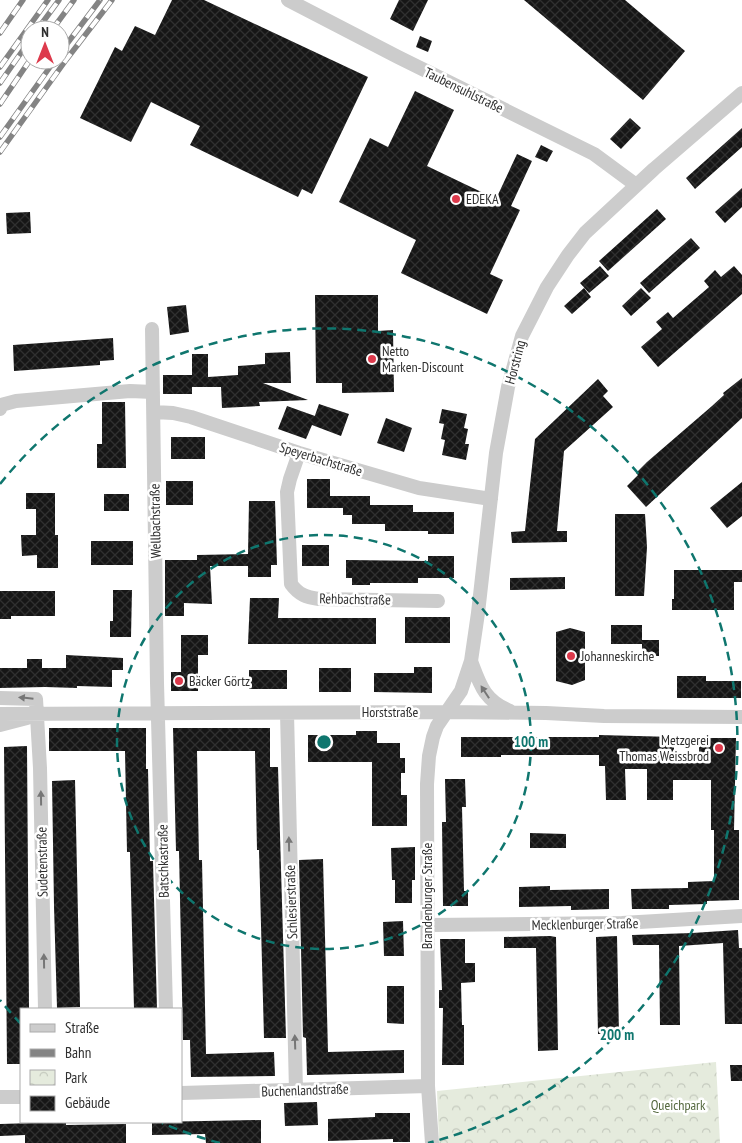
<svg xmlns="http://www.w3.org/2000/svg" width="742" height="1143" viewBox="0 0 742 1143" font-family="'PT Sans Narrow',sans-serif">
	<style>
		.park { fill: url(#park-crowns) }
		.building { fill: url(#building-cross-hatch) }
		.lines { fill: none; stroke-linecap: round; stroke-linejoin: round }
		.minor { stroke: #ccc; stroke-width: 14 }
		.rail-casing { stroke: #848484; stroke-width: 5.5 }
		.rail { stroke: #fff; stroke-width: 4; stroke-dasharray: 11; stroke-linecap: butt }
		.oneway { fill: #767676 }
		.ring { fill: none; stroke: #0f766e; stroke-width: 2.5; stroke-dasharray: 9 6 }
		.poi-dot { fill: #dd3a4c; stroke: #fff; stroke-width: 2 }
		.labels { text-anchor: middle; stroke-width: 5; stroke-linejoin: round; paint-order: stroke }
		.street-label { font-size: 14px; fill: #2f2f2f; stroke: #fff }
		.poi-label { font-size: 14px; fill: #2f2f2f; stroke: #fff; text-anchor: start }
		.park-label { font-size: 14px; fill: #54683e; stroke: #fff }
		.centre { fill: #0f766e; stroke: #fff; stroke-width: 2.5 }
		.ring-label { font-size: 15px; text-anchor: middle; font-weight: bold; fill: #0f766e; stroke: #fff; stroke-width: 5; stroke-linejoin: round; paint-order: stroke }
	</style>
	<defs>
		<pattern id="park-crowns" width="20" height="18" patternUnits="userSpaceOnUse" patternTransform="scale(1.25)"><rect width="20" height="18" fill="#e5ebdd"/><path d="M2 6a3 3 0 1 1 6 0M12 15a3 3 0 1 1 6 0" fill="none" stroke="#c5cabe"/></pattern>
		<pattern id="building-cross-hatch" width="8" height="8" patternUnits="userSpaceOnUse" patternTransform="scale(1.25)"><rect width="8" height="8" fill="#161616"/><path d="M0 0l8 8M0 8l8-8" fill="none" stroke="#303030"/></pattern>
	</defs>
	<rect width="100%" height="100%" fill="#fff"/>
	<path class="park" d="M716 1062 720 1143H439L437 1091Z"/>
	<path class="building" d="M172 0H204L368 77 312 194 302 189 298 197 190 145 200 126 151 102 131 142 80 118 115 47 122 51 135 26 155 35Z
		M399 0H428L413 31 390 19Z
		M524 0H625L685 51 643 100Z
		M420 36 432 41 428 52 416 47Z
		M415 91 454 110 427 166 496 199 517 154 532 161 511 206 520 210 490 274 503 280 487 314 401 273 416 240 339 202 370 138 388 147Z
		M630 118 641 128 621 149 610 139Z
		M742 128V147L695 189 686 178Z
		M541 145 553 151 547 162 535 157Z
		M742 188V207L725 223 715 212Z
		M657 209 666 219 608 271 599 261Z
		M30 212 31 233 7 234 6 213Z
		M691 238 700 248 649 293 640 283Z
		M600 266 609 276 589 293 580 283Z
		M734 266 742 275V294L658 367 641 347 662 329 656 322 668 312 673 318 709 287 704 281 715 270 721 277Z
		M584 288 591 297 572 314 564 306Z
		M641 288 651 298 631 316 622 306Z
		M315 295H378V331L393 330 394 392 342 393V383H316Z
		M186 305 189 332 170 335 167 307Z
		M113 338 114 360 100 361V365L14 371 13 345Z
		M290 352 291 383H263L308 400 259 402 260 406 222 408 221 387H192V394H163V375H192V354H208V377L238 375V366L265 364V353Z
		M742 378V418L646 507 627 486 638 475 636 473 647 462 712 406 724 395 723 393Z
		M598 379 608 391 603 396 613 407 564 451 557 531H567V542L512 543 511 532 525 531 535 439Z
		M102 402H125L126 468H97V444H102Z
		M319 404 349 414 341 436 312 425 306 439 278 429 287 406 315 416 313 421Z
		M442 409 467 414 464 428 468 429 465 444H469L466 460 442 455 445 440 441 439 444 424 439 423Z
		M386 418 412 428 404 452 377 443Z
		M171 437H205V459H171Z
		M307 479H330V496H370V505H413V512H454V534H428V531H385V524H352V515H343V508H307Z
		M166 481H193V505H166Z
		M742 482V516L727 528 710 508Z
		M26 493H55V535H58V568H37V555L22 556 21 535H36V509H26Z
		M104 494H129V511H104Z
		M249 501H275L277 565H271V577H248V566H210L212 604 184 603V616H165V560H197V555L248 554Z
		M615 514H645L647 547 644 596H615Z
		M91 541H133V565H91Z
		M302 545H329V566H302Z
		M428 556H454V578H418V583H370V585H352V578H346V560L428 561Z
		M674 570H742V582H734V610H672V599H674Z
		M565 577V589L510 590V578Z
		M113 590H132L131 637H110V621H113Z
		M0 591H55V616H11V619H0Z
		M250 598H279L278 618H376V644H248Z
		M405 617H450V643H405Z
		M611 625H642V640H659V656H642V644H611Z
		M570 628 585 632V680L572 685 556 681V632Z
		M181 635H208V655H198V691H171V672H181Z
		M66 655 123 658V670H112V687L77 686V688L45 687 0 688V668H27V659H42V668H66Z
		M414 667H432V693L374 692V673H414Z
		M319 668H351V692H319Z
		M249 670H287V689H249Z
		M677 676H706V681H741V698H677Z
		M49 728H146V769H148L150 861H153L157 1009H134L130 852H127L125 751H49Z
		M173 728H270V767H278L286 1038H264L259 850H257L255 751H197L199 860H202L206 1054 274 1052 275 1076 191 1077 190 1040H183L179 851H176Z
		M356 731H377V743H400V758H405V773H401V795H407V826H372V762H308V735H356Z
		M599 735 674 737V762H699V738H736L734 830H739V900L707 901V904L669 905V909H632L631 889 688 888V882L714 881V830H711V780H673V800H647V769H625L626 800H606L605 766H599V755H501V757H461V737H599Z
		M27 746 29 1009H21V1064H7L4 747Z
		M445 779H465L466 807H462L464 891H468V906H443L442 822H446Z
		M75 780 80 1007 57 1008 54 906 52 781Z
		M530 833 566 834V848H530Z
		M415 847V880H412V903H395V880H392L391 848Z
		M323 859 328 1052 404 1050V1073L307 1075 306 1038 303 1037 299 860Z
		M550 886V890L609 889V909L571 910V906L519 907V887Z
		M403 921 404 956H384L383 922Z
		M738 930 739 948H742V1024H725L723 943 679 946 680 1025H660L659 945H633L632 935 692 933Z
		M550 936 556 937 558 1050 538 1051 536 948H504V937Z
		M617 936 619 1034H598L596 937Z
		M440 939H465V963H475V982L461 983 462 1025H464V1065H442L443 1008H439V990H442Z
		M387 986H404V1024L387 1023Z
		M730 1065H742V1081H731Z
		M317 1102 318 1125 285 1126 284 1103Z
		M375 1113H410V1142H393V1139L328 1141V1119L375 1117Z
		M261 1120V1143H206L205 1134 152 1135V1122Z
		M66 1122V1125L126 1124V1143H25V1135L0 1136V1124Z"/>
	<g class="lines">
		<path class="minor" d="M288 0 398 57 594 154 636 185
			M152 329 157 683 166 1009
			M0 409 1 405 16 401 130 391 153 392
			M154 412 173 413 191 417 299 453 419 488 491 499
			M299 453 290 479 287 492 291 584C299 595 306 597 319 599L438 601
			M471 661C480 685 484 700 510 711
			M0 698 36 699 40 768 45 1009
			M287 713 296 1091
			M0 714 447 712 546 713 604 716 742 717
			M0 725 27 718
			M428 925 622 923 742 916
			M181 1093 428 1086
			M0 1097H21
			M432 1143 428 1086 427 784 429 756 433 737 437 726 461 691 471 661 478 613 496 453 508 387 522 336 547 287 568 255 585 233 654 169 742 93"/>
		<defs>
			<path id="rail" d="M37 30 59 0
				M52 30 74 0
				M0 33 23 0
				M60 53 100 0
				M0 67 48 0
				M0 83 30 40
				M0 104 30 60
				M0 137 55 60
				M0 152 66 60 112 0"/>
		</defs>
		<use href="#rail" class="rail-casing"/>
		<use href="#rail" class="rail"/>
	</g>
	<defs><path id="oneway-solid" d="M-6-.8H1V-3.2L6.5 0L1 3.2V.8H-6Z" transform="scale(1.25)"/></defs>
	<g class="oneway">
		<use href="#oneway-solid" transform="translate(485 692) rotate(-123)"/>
		<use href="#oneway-solid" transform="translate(26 698) rotate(-174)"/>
		<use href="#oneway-solid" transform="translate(41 798) rotate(-91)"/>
		<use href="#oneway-solid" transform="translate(289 844) rotate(-91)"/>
		<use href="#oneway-solid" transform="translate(44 961) rotate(-91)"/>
		<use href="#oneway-solid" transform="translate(295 1042) rotate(-92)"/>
	</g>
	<g class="ring">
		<circle cx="324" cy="742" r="207"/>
		<path d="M220 1143A414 414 0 0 1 162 1123M21 1024A414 414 0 0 1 0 1000M0 484A414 414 0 1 1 428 1143"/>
	</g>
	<g class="poi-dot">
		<circle cx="456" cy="199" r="5"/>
		<circle cx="372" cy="359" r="5"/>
		<circle cx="571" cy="656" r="5"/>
		<circle cx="179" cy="681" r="5"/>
		<circle cx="719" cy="748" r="5"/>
	</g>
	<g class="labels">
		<g class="street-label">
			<text transform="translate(464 90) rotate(26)" y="5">Taubensuhlstraße</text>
			<text transform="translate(515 362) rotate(-75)" y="5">Horstring</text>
			<text transform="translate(321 459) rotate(17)" y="5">Speyerbachstraße</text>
			<text transform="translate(155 521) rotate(-91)" y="5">Wellbachstraße</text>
			<text transform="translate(355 599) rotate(1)" y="5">Rehbachstraße</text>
			<text x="390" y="717">Horststraße</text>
			<text transform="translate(163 861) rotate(-91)" y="5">Batschkastraße</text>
			<text transform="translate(42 862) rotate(-91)" y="5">Sudetenstraße</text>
			<text transform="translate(427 896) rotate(-90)" y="5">Brandenburger Straße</text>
			<text transform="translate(291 902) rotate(-92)" y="5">Schlesierstraße</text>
			<text transform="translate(585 924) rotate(-1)" y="5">Mecklenburger Straße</text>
			<text transform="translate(305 1090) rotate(-2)" y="5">Buchenlandstraße</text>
		</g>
		<g class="poi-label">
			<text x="466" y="204">EDEKA</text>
			<text x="382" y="356">Netto<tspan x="382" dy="16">Marken-Discount</tspan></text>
			<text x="581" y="661">Johanneskirche</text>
			<text x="189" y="686">Bäcker Görtz</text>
			<text x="709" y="745" text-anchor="end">Metzgerei<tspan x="709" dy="16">Thomas Weissbrod</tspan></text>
		</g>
		<g class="park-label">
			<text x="678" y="1110">Queichpark</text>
		</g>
	</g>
	<circle cx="324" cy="742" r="8" class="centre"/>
	<g class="ring-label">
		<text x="531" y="747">100 m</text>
		<text x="617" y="1040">200 m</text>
	</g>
	<rect x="20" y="1008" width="162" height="115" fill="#ffffff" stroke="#acacac"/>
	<rect x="30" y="1024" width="25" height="8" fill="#cccccc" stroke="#acacac"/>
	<text x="65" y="1033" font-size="15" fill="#2f2f2f">Straße</text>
	<rect x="30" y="1049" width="25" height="8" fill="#848484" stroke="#acacac"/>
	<text x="65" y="1058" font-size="15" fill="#2f2f2f">Bahn</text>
	<rect x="30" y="1070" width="25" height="15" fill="url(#park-crowns)" stroke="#acacac"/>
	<text x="65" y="1083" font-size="15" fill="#2f2f2f">Park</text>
	<rect x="30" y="1096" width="25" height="15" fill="url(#building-cross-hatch)" stroke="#acacac"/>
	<text x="65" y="1108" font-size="15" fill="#2f2f2f">Gebäude</text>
	<g transform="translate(45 45)"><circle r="24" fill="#ffffff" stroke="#acacac"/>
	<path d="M0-4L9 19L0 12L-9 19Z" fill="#dd3a4c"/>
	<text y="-8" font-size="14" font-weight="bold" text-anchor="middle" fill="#2f2f2f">N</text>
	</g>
</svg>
